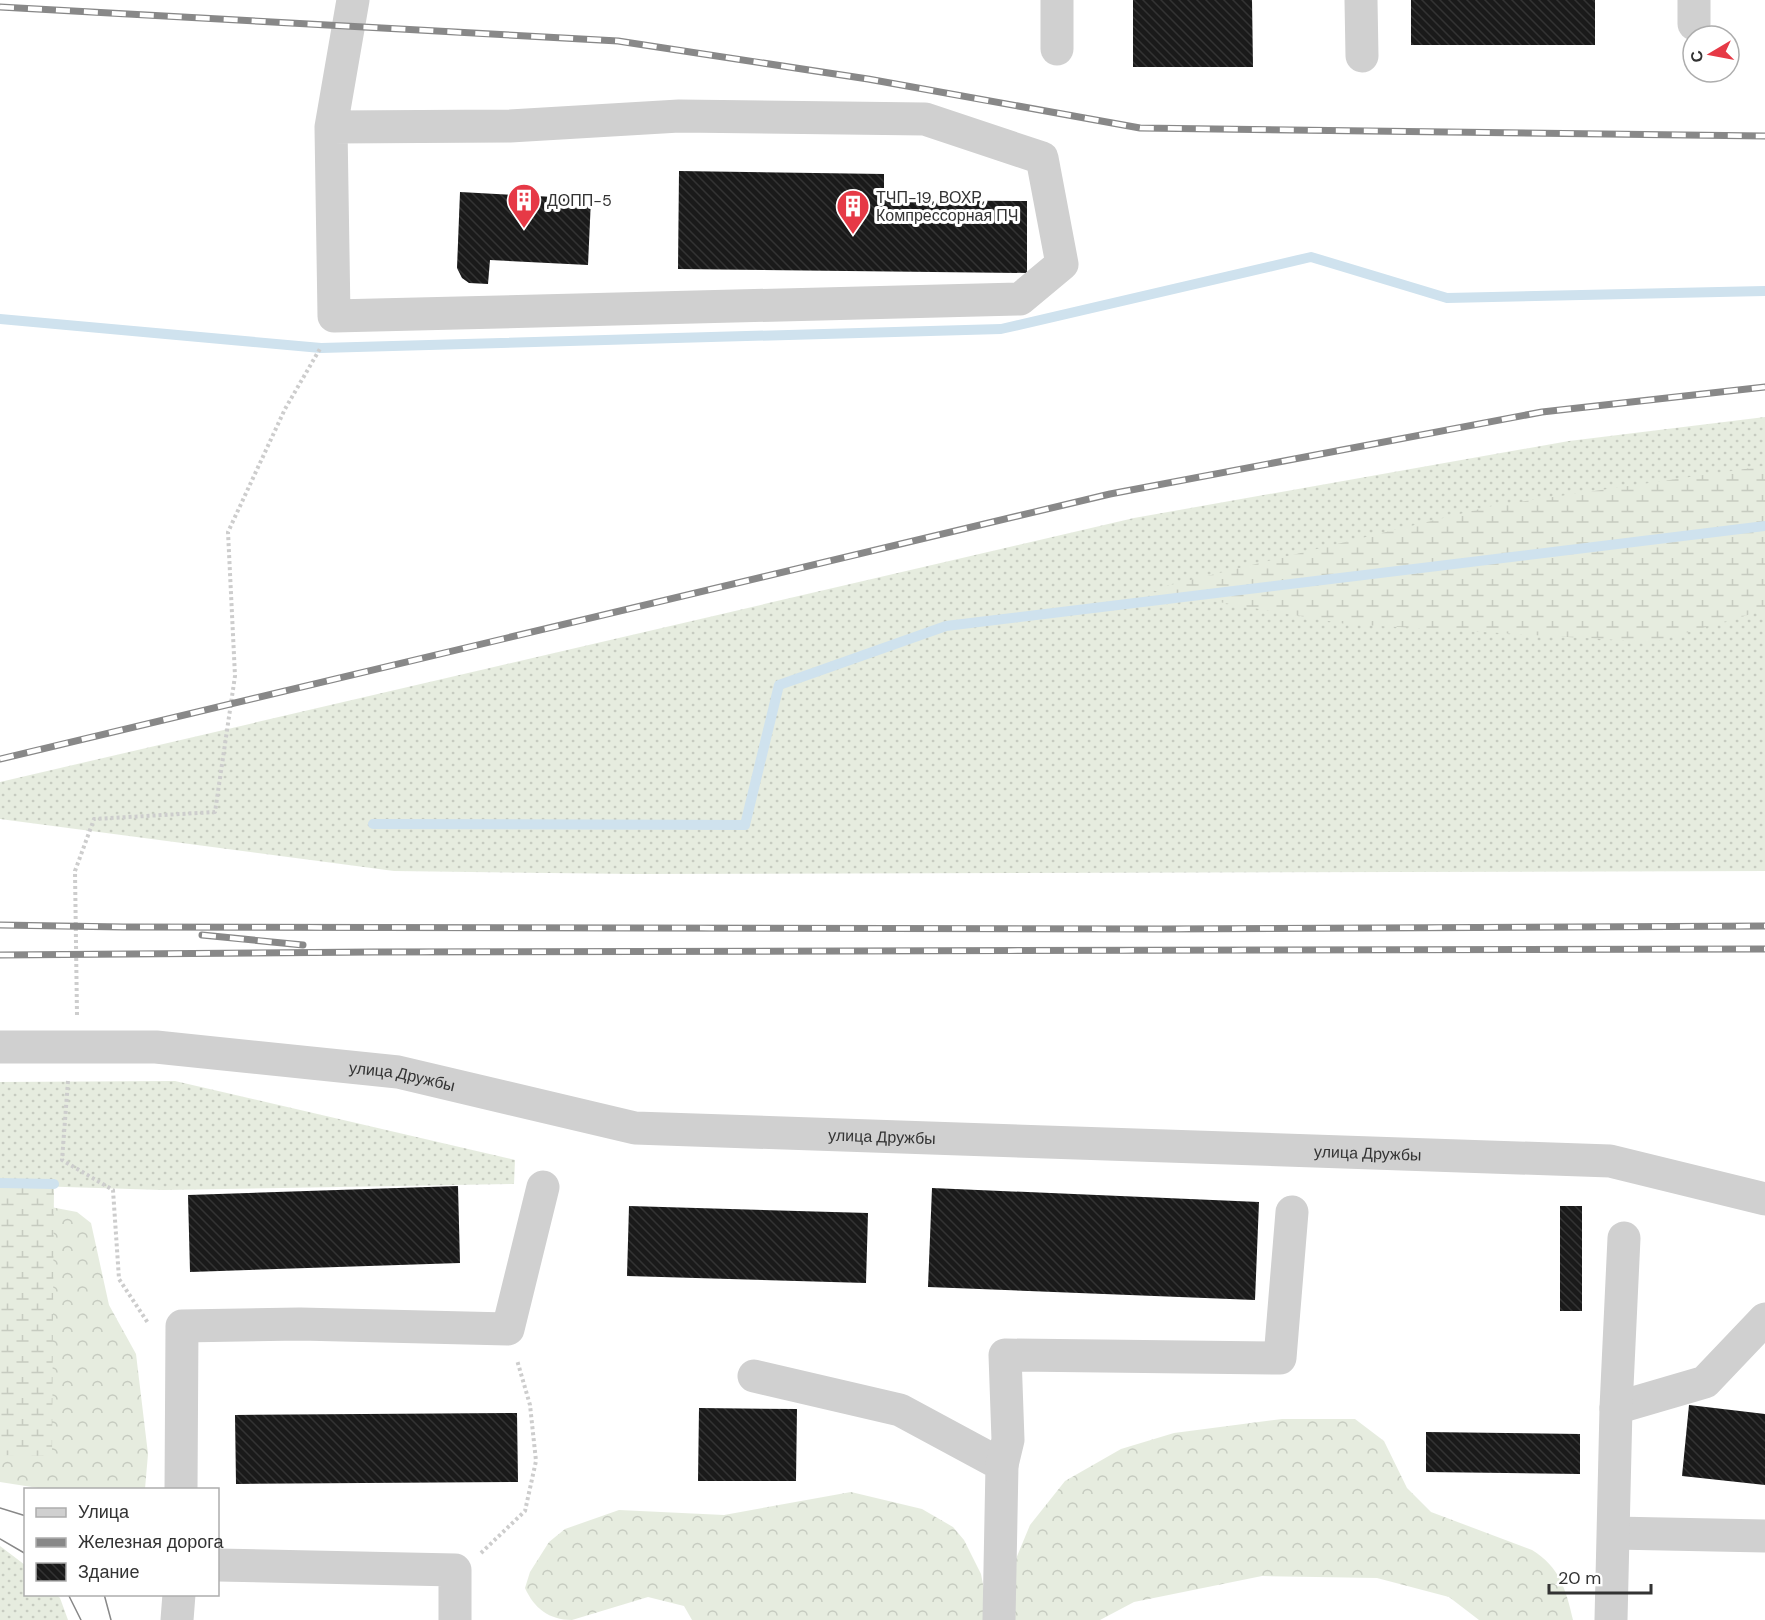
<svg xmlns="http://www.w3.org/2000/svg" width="1765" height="1620" viewBox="0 0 1765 1620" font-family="'DM Sans',sans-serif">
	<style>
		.grass { fill: url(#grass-dots) }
		.forest { fill: url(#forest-crowns) }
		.wetland { fill: url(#wetland-marsh) }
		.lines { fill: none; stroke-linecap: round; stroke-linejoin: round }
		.stream { stroke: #cfe2ee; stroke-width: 10 }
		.building { fill: url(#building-back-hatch) }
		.path { stroke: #cdcdcd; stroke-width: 4; stroke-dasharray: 3 3; stroke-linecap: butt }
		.minor { stroke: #d0d0d0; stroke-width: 33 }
		.tram { stroke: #888; stroke-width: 1.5 }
		.rail-casing { stroke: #888; stroke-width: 7 }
		.rail { stroke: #fff; stroke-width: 4.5; stroke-dasharray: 14; stroke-linecap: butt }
		.labels { text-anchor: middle; stroke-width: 6; stroke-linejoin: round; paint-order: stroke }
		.poi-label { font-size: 16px; fill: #333; stroke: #fff; text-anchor: start }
		.street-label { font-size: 16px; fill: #333; stroke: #fff }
	</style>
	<defs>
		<pattern id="grass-dots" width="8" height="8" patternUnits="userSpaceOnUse" patternTransform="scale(1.5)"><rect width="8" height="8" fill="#e6ecdf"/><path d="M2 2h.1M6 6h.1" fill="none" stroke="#c6cbc0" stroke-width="1.8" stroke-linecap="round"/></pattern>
		<pattern id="forest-crowns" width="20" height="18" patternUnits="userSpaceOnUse" patternTransform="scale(1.5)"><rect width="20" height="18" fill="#e6ecdf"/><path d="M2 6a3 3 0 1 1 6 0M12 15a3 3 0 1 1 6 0" fill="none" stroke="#c6cbc0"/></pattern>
		<pattern id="wetland-marsh" width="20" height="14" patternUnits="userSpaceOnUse" patternTransform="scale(1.5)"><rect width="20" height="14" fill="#e6ecdf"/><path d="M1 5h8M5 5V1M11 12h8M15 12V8" fill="none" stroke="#c6cbc0"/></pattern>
		<pattern id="building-back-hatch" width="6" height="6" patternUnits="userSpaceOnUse" patternTransform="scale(1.5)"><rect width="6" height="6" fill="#1a1a1a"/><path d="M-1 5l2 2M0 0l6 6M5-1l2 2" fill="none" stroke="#333"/></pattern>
	</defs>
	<rect width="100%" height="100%" fill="#fff"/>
	<path class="grass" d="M1765 417V871L633 874 394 871 0 819V782L1134 518 1569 441Z
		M175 1081 515 1160 514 1184 163 1190 0 1185V1082Z
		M0 1546 25 1565 26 1594 57 1595 60 1598 68 1620H0Z"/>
	<path class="forest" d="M8 1199 77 1212 91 1223 109 1305 136 1354 148 1454 145 1489 51 1490 0 1482V1200Z
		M1282 1419H1355L1384 1441 1407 1488 1431 1512 1532 1550C1560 1567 1566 1590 1573 1620H1479L1449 1597 1377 1578 1262 1576 1134 1602 1100 1620H1006L1008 1578 1030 1525 1065 1481 1121 1449 1174 1433Z
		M851 1492 922 1509 953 1527 964 1540 981 1574 990 1620H692L684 1606 648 1597 572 1620C549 1620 534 1608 525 1588L530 1572 549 1542 565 1529 619 1510 724 1515Z"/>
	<path class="wetland" d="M1765 466V610L1654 642 1346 624 1150 590 1492 506Z
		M0 1183 54 1184 52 1456 0 1455Z"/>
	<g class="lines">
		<path class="stream" d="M0 319 321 348 1001 329 1311 257 1447 298 1765 291
			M373 824 745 825 779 685 946 626 1765 526
			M0 1183 54 1184"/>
	</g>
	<path class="building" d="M1133 0H1252L1253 67H1133Z
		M1411 0H1595V45H1411Z
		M679 171 884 174V200L1027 201V273L678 269Z
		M460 192 591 199 588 265 490 260 488 284 469 283 462 278 457 268Z
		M458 1186 460 1263 190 1272 188 1195Z
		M932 1188 1259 1202 1255 1300 928 1287Z
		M629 1206 868 1213 866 1283 627 1276Z
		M1560 1206H1582V1311H1560Z
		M1689 1405 1765 1414V1485L1682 1476Z
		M699 1408 797 1409 796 1481H698Z
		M517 1413 518 1482 236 1484 235 1415Z
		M1426 1432 1580 1434V1474L1426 1472Z"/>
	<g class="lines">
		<path class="path" d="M77 1015 75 871 94 819 215 812 235 676 228 532 285 409 321 347
			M68 1081 62 1160 113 1190 119 1279 148 1323
			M481 1553 525 1511 536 1461 530 1405 517 1360"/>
		<g class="minor">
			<path d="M1361 0 1362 56"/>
			<path d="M1694 24V0"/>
			<path d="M1057 49V0"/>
			<path d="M331 127 510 126 679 116 925 119 1042 158 1062 264 1020 299 334 316 331 127 353 0"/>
			<path id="s1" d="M0 1047H156L398 1072 635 1128 1610 1161 1765 1199"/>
			<path d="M754 1376 900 1410 1002 1465 999 1620"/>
			<path d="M1616 1408 1705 1382 1765 1319"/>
			<path d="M1002 1465 1008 1440 1005 1355 1280 1358 1292 1212"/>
			<path d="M181 1490 182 1326 300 1324 508 1329 543 1187"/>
			<path d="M1614 1533 1765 1536"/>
			<path d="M218 1565 455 1570V1620"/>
			<path d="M177 1620 179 1594"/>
			<path d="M1611 1620 1616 1408 1624 1238"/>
		</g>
		<path class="tram" d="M0 1508 26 1516
			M0 1539 26 1554
			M68 1594 81 1620
			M104 1594 111 1620"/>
		<defs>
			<path id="rail" d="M0 7 618 41 868 79 1140 128 1765 136
				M0 759 1110 494 1542 412 1765 387
				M0 925 123 927 1161 929 1765 926
				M202 935 303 945
				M0 955 372 952 1765 949"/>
		</defs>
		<use href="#rail" class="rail-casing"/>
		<use href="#rail" class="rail"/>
	</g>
	<defs>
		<symbol id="building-pin" viewBox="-11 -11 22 30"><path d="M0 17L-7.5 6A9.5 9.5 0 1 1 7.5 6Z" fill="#e63946" stroke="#fff"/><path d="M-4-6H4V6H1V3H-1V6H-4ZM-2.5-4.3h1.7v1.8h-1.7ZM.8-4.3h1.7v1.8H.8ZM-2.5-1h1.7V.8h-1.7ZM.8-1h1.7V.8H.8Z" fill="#fff"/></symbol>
	</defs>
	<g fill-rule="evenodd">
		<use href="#building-pin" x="505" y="181" width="38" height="52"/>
		<use href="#building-pin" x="834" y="187" width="38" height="52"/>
	</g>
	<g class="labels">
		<g class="poi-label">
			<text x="876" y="203">ТЧП-19, ВОХР,<tspan x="876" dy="18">Компрессорная ПЧ</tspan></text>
			<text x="547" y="206">ДОПП-5</text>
		</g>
		<g class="street-label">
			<text dy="6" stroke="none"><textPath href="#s1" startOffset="404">улица Дружбы</textPath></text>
			<text dy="6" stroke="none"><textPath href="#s1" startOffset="890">улица Дружбы</textPath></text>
			<text dy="6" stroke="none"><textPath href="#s1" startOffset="1376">улица Дружбы</textPath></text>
		</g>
	</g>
	<rect x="24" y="1488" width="195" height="108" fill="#ffffff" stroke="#adadad" stroke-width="1.5"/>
	<rect x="36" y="1508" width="30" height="9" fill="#d0d0d0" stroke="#adadad" stroke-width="1.5"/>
	<text x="78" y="1518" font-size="18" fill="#333333">Улица</text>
	<rect x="36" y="1538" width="30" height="9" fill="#888888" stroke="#adadad" stroke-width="1.5"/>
	<text x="78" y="1548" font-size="18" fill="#333333">Железная дорога</text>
	<rect x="36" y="1563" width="30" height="18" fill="url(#building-back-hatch)" stroke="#adadad" stroke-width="1.5"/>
	<text x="78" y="1578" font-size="18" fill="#333333">Здание</text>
	<g transform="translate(1711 54) rotate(260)"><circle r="28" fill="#ffffff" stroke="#adadad" stroke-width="1.5"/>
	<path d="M0-4.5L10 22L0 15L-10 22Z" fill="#e63946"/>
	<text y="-9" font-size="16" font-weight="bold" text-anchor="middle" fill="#333333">С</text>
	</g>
	<path d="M1549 1584v9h102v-9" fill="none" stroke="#333333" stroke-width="3"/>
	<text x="1558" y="1584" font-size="18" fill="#333333" stroke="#ffffff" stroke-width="4.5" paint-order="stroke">20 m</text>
</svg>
